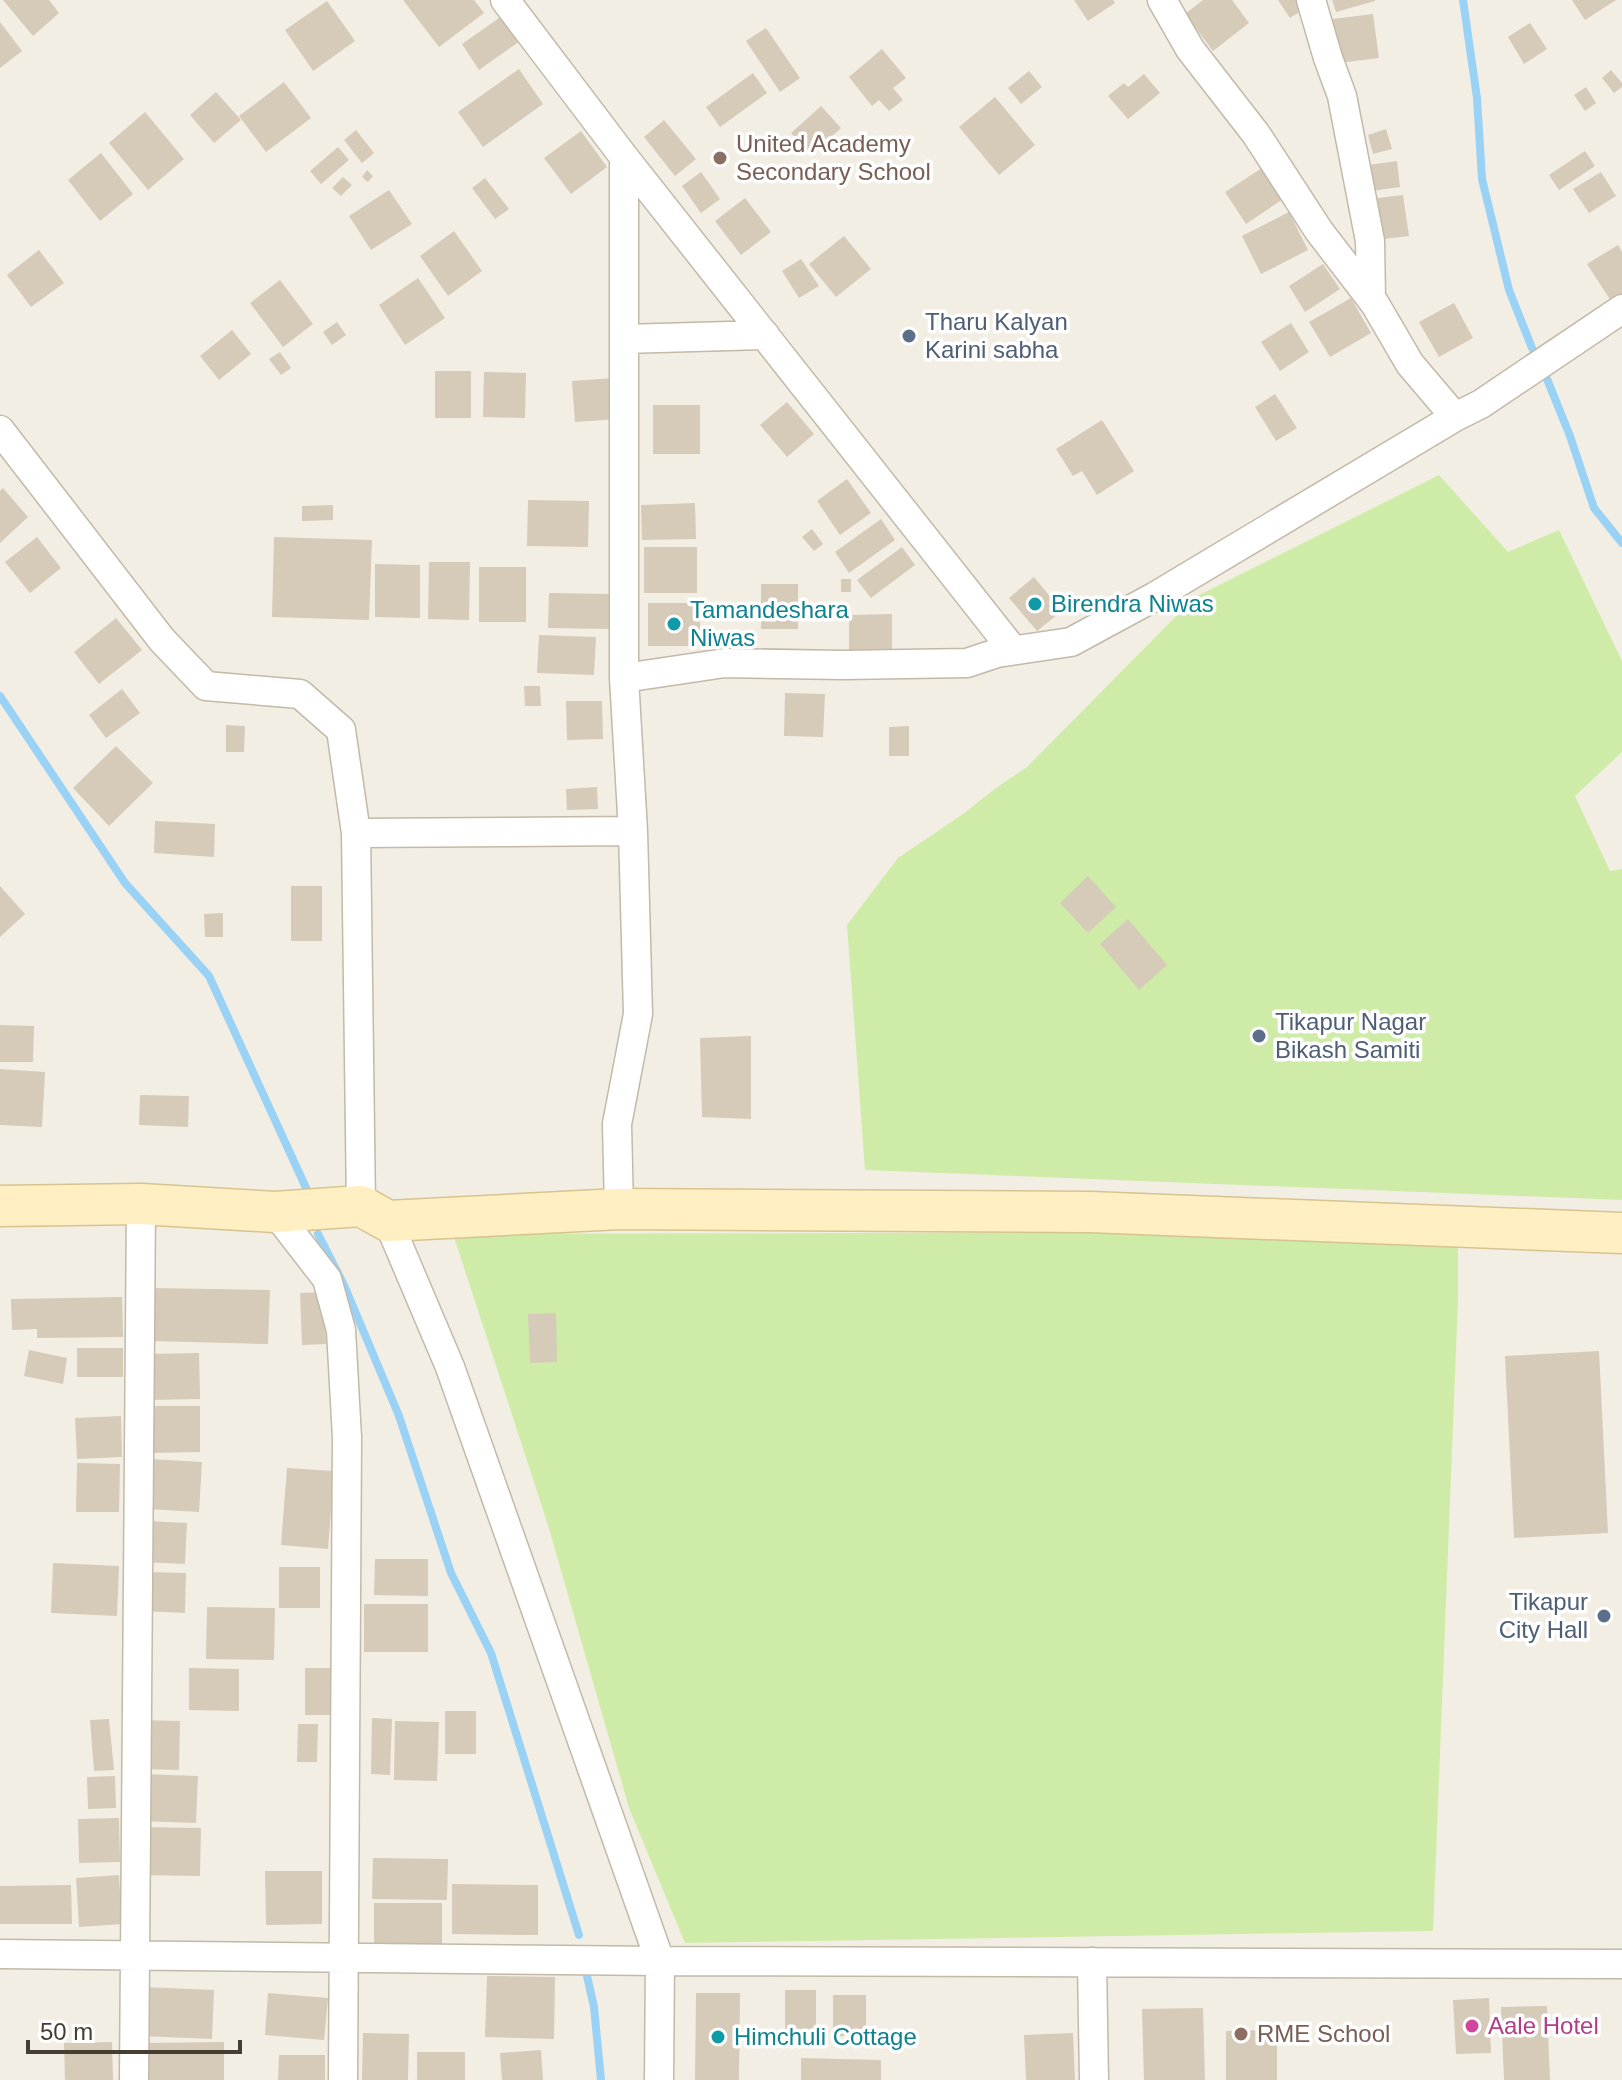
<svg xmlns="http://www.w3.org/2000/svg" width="1622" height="2080" viewBox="0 0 1622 2080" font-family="Arial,sans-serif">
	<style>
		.green { fill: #ceeca8 }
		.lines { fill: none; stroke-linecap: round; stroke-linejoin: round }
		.stream { stroke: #9ad2f6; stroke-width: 8 }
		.building { fill: #d6cab8 }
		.street-casing { stroke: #c2b9a8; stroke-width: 31 }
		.secondary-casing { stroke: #d7c38f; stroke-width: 43 }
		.street { stroke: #fff; stroke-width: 28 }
		.secondary { stroke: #ffefc2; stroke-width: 40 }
		.education-dot { fill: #8d6e63; stroke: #fff; stroke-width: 3 }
		.service-dot { fill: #5c6f8a; stroke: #fff; stroke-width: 3 }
		.culture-dot { fill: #0f9aa8; stroke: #fff; stroke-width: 3 }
		.hotel-dot { fill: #d1479c; stroke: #fff; stroke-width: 3 }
		.labels { text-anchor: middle; stroke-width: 7; stroke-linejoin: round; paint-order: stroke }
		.education-label { font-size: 24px; fill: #785e54; stroke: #fff; text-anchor: start }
		.service-label { font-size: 24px; fill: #4e5e75; stroke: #fff; text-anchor: start }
		.culture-label { font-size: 24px; fill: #0d838f; stroke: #fff; text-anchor: start }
		.hotel-label { font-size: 24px; fill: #b23c85; stroke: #fff; text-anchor: start }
	</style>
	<rect width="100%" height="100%" fill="#f3eee4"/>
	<path class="green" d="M1439 475 1508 552 1559 530 1622 661V752L1575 796 1610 871 1622 869V1200L865 1170 847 925 898 858 963 814 996 788 1027 767 1195 597Z
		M1196 1232 1458 1241V1299L1433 1931 685 1943 629 1808 548 1525 453 1234Z"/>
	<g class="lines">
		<path class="stream" d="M1463 0 1477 98 1482 179 1509 290 1532 348
			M1547 379 1570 436 1594 508 1622 543
			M0 696 125 883 209 976 307 1190
			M318 1234 344 1285 399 1416 451 1573 491 1653 579 1935
			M587 1976 594 2007 601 2080"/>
	</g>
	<path class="building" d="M3 0H49L59 13 33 36Z
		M403 0H474L484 13 439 47Z
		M1074 0H1113L1115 3 1088 21Z
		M1203 0H1232L1249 23 1213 51 1185 14Z
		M1278 0H1298L1304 9 1290 18Z
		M1332 0H1375V1L1336 12Z
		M1572 0H1616L1585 20Z
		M327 1 355 41 313 71 285 30Z
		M1373 14 1379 58 1339 63 1333 19Z
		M502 16 520 41 479 70 462 44Z
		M0 22 22 51 0 68Z
		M1530 23 1547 49 1524 64 1508 37Z
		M766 28 800 78 780 92 746 41Z
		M882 49 906 78 893 88 903 100 889 111 879 100 872 106 849 77Z
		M519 69 543 104 483 147 458 112Z
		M1611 70 1622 83V87L1614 93 1602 78Z
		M1029 71 1042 87 1021 104 1008 88Z
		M753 73 767 93 720 127 706 107Z
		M1144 74 1160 93 1128 119 1108 96 1124 83 1128 87Z
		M284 82 311 118 266 152 239 116Z
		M1586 87 1596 103 1585 111 1574 95Z
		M216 92 241 120 214 143 190 115Z
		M995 97 1035 145 999 175 959 127Z
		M821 106 841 128 812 155 791 133Z
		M145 112 184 159 148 190 109 143Z
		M664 120 696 159 675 176 644 137Z
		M1386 129 1392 149 1373 154 1368 135Z
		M356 130 374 153 362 163 344 140Z
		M581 131 607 167 571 194 544 158Z
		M338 147 349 160 321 184 310 171Z
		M1585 151 1595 166 1559 190 1549 175Z
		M101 153 133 194 100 221 68 180Z
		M1397 161 1400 187 1371 191 1368 165Z
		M1262 168 1283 199 1246 224 1225 192Z
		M367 170 373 176 368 182 362 177Z
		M701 172 720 199 701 213 682 186Z
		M1601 172 1616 196 1589 213 1573 189Z
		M343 177 352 185 341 196 332 188Z
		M485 178 509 209 495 219 472 188Z
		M389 190 412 224 371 250 349 216Z
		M1403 195 1409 236 1376 240 1370 199Z
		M745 198 771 232 741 255 715 221Z
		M1289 212 1308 250 1261 274 1242 236Z
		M454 231 482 271 448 296 420 256Z
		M844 236 871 269 836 297 809 264Z
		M1618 245 1622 252V294L1611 301 1587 264Z
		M39 250 64 283 31 307 7 275Z
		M801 259 819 286 799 298 782 271Z
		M1323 264 1340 289 1305 312 1289 286Z
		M418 278 445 318 405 345 379 305Z
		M280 280 313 324 283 347 250 303Z
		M1351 298 1371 333 1330 357 1309 322Z
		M1454 303 1473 338 1439 357 1419 322Z
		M337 322 346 335 332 345 323 332Z
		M1291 323 1309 352 1280 371 1261 342Z
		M232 330 251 354 219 380 200 356Z
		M280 352 291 368 281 375 269 359Z
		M435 371H471V418H435Z
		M484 372 526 373 525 418 483 417Z
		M615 378 618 419 575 422 572 381Z
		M1275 394 1297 428 1276 441 1255 407Z
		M787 402 814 434 787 457 760 425Z
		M653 405H700V454H653Z
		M1102 420 1134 471 1097 495 1082 471 1073 476 1056 449Z
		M847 479 871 513 840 535 817 501Z
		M3 488 28 517 0 543V491Z
		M528 500 589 501 588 547 527 546Z
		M695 503 696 539 642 540 641 505Z
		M333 505V520L302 521V506Z
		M881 519 895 540 849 573 835 552Z
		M812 529 823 544 814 551 802 537Z
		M37 537 61 568 30 593 5 562Z
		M274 537 372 540 369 620 272 617Z
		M644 547H697V593H644Z
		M902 547 915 565 871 598 857 580Z
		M429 562H470L469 620 428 619Z
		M375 564 420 565V618L375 617Z
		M479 567H526V622H479Z
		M1034 577 1062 611 1037 631 1009 598Z
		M841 579H851V592H841Z
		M761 584H798V629H761Z
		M549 593 611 594 610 629 548 628Z
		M648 603H700V646H648Z
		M892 614V650H849V615Z
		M116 618 142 650 99 684 74 652Z
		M539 635 596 637 594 675 537 673Z
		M524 686H540L541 706H525Z
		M122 689 140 713 106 738 89 715Z
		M785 693 825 694 823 737 784 736Z
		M566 701H602L603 739 567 740Z
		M226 725 245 726 244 752H226Z
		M909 726V756H889V727Z
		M116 746 153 783 109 826 73 788Z
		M597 787 598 809 567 810 566 789Z
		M155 821 215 824 214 857 154 853Z
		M1088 876 1116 907 1088 933 1060 903Z
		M0 886 25 914 0 937Z
		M291 886H322V941H291Z
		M223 913V937H205L204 914Z
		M1128 919 1167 965 1139 990 1100 944Z
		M0 1025 34 1026 33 1062H0Z
		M751 1036V1119L702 1117 700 1038Z
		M0 1069 45 1072 42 1127 0 1125Z
		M140 1095 189 1096 188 1127 139 1125Z
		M152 1288 270 1290 268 1344 151 1341Z
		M324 1292 326 1344 302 1345 300 1293Z
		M122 1297 123 1337 37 1338V1329L12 1330 11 1299Z
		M556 1313 557 1362 530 1363 528 1314Z
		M77 1348H123V1377H77Z
		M29 1350 67 1358 63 1384 24 1376Z
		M1599 1351 1608 1533 1514 1538 1505 1356Z
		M199 1353 200 1399 148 1400 146 1354Z
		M147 1406H200V1452L147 1453Z
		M121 1416 122 1457 77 1459 75 1418Z
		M150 1459 202 1462 199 1512 147 1509Z
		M77 1463 120 1464 119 1512H76Z
		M287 1468 334 1471 328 1549 281 1545Z
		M146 1521 187 1523 185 1564 144 1562Z
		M375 1559H428V1596L374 1595Z
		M53 1563 119 1566 117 1616 51 1613Z
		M279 1567H320V1608H279Z
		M144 1572 186 1573 185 1613 143 1611Z
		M364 1604H428V1652H364Z
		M207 1607 275 1608 274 1660 206 1659Z
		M189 1668 239 1669V1711L189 1710Z
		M305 1668H332V1715H305Z
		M445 1711H476V1754H445Z
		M372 1718 392 1719 390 1775 371 1774Z
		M109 1719 114 1770 94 1771 90 1720Z
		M139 1720 180 1721 179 1770 138 1769Z
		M395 1721 439 1722 437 1781 394 1780Z
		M298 1724H318L317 1762H297Z
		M142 1774 198 1776 196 1823 141 1821Z
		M115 1776 116 1808 88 1809 87 1777Z
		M119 1818 120 1862 79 1863 78 1819Z
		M141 1827 201 1828 200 1876 140 1875Z
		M373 1858 448 1859 447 1900 372 1899Z
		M265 1871H322V1924L266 1925Z
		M119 1875 122 1924 79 1927 76 1878Z
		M452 1884 538 1885V1935L452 1934Z
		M71 1885 72 1924H0V1886Z
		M374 1903H442V1945H374Z
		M487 1976 555 1977 554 2039 485 2037Z
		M144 1987 214 1990 212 2039 141 2036Z
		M785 1990H816V2040H785Z
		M268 1993 328 1998 324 2040 265 2035Z
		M696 1993H740L739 2080H695Z
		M833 1995H866V2036H833Z
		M1489 1998 1491 2053 1456 2054 1453 2000Z
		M1547 2006 1550 2080H1504L1501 2007Z
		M1203 2008 1205 2080H1144L1142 2009Z
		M1277 2030V2080H1226V2031Z
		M363 2033 409 2034 408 2080H362Z
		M1073 2033 1075 2080H1026L1024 2035Z
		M112 2042 113 2080H65L64 2043Z
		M224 2042V2080H142L141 2043Z
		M541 2050 543 2080H502L500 2053Z
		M417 2052H465V2080H417Z
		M279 2055H325V2080H278Z
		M801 2058 881 2060V2080H801Z"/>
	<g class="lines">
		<defs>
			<path id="street" d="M505 0 624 157 1013 650
				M1162 0 1190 49 1256 134 1319 231 1375 304 1410 364 1455 417
				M1311 0 1328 58 1342 96 1370 241 1371 299
				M624 339 765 335
				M0 430 162 640 206 686 300 694 341 730 356 833 361 1206
				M624 678 725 663 843 665 967 663 997 653 1071 642 1154 597 1455 417 1481 404 1622 309
				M356 833 633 831
				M619 1209 617 1124 638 1014 633 831 624 678V157
				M275 1212 327 1279 341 1330 347 1438 343 2080
				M388 1221 450 1367 660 1961 659 2080
				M0 1954 660 1961 1622 1964
				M1092 1962 1094 2080
				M134 2080 141 1204"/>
			<path id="secondary" d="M0 1206 141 1204 275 1212 361 1206 388 1221 619 1209 1090 1212 1622 1233"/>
		</defs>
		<use href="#street" class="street-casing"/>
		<use href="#secondary" class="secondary-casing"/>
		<use href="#street" class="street"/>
		<use href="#secondary" class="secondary"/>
	</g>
	<g class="education-dot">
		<circle cx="720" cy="158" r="8"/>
		<circle cx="1241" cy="2034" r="8"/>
	</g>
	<g class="service-dot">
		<circle cx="909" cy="336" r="8"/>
		<circle cx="1259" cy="1036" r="8"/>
		<circle cx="1604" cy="1616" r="8"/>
	</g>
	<g class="culture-dot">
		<circle cx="1035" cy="604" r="8"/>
		<circle cx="674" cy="624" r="8"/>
		<circle cx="718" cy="2037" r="8"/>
	</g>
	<circle class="hotel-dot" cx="1472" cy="2026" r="8"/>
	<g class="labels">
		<g class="education-label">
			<text x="736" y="152">United Academy<tspan x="736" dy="28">Secondary School</tspan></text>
			<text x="1257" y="2042">RME School</text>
		</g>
		<g class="service-label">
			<text x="925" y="330">Tharu Kalyan<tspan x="925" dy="28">Karini sabha</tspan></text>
			<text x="1275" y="1030">Tikapur Nagar<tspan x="1275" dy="28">Bikash Samiti</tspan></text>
			<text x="1588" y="1610" text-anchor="end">Tikapur<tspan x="1588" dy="28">City Hall</tspan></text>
		</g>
		<g class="culture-label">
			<text x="1051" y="612">Birendra Niwas</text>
			<text x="690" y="618">Tamandeshara<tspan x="690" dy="28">Niwas</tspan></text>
			<text x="734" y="2045">Himchuli Cottage</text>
		</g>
		<g class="hotel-label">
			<text x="1488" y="2034">Aale Hotel</text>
		</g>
	</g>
	<path d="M28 2040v12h212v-12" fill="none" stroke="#463e33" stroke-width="4"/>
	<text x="40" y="2040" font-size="24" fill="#463e33" stroke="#ffffff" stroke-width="6" paint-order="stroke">50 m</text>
</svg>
